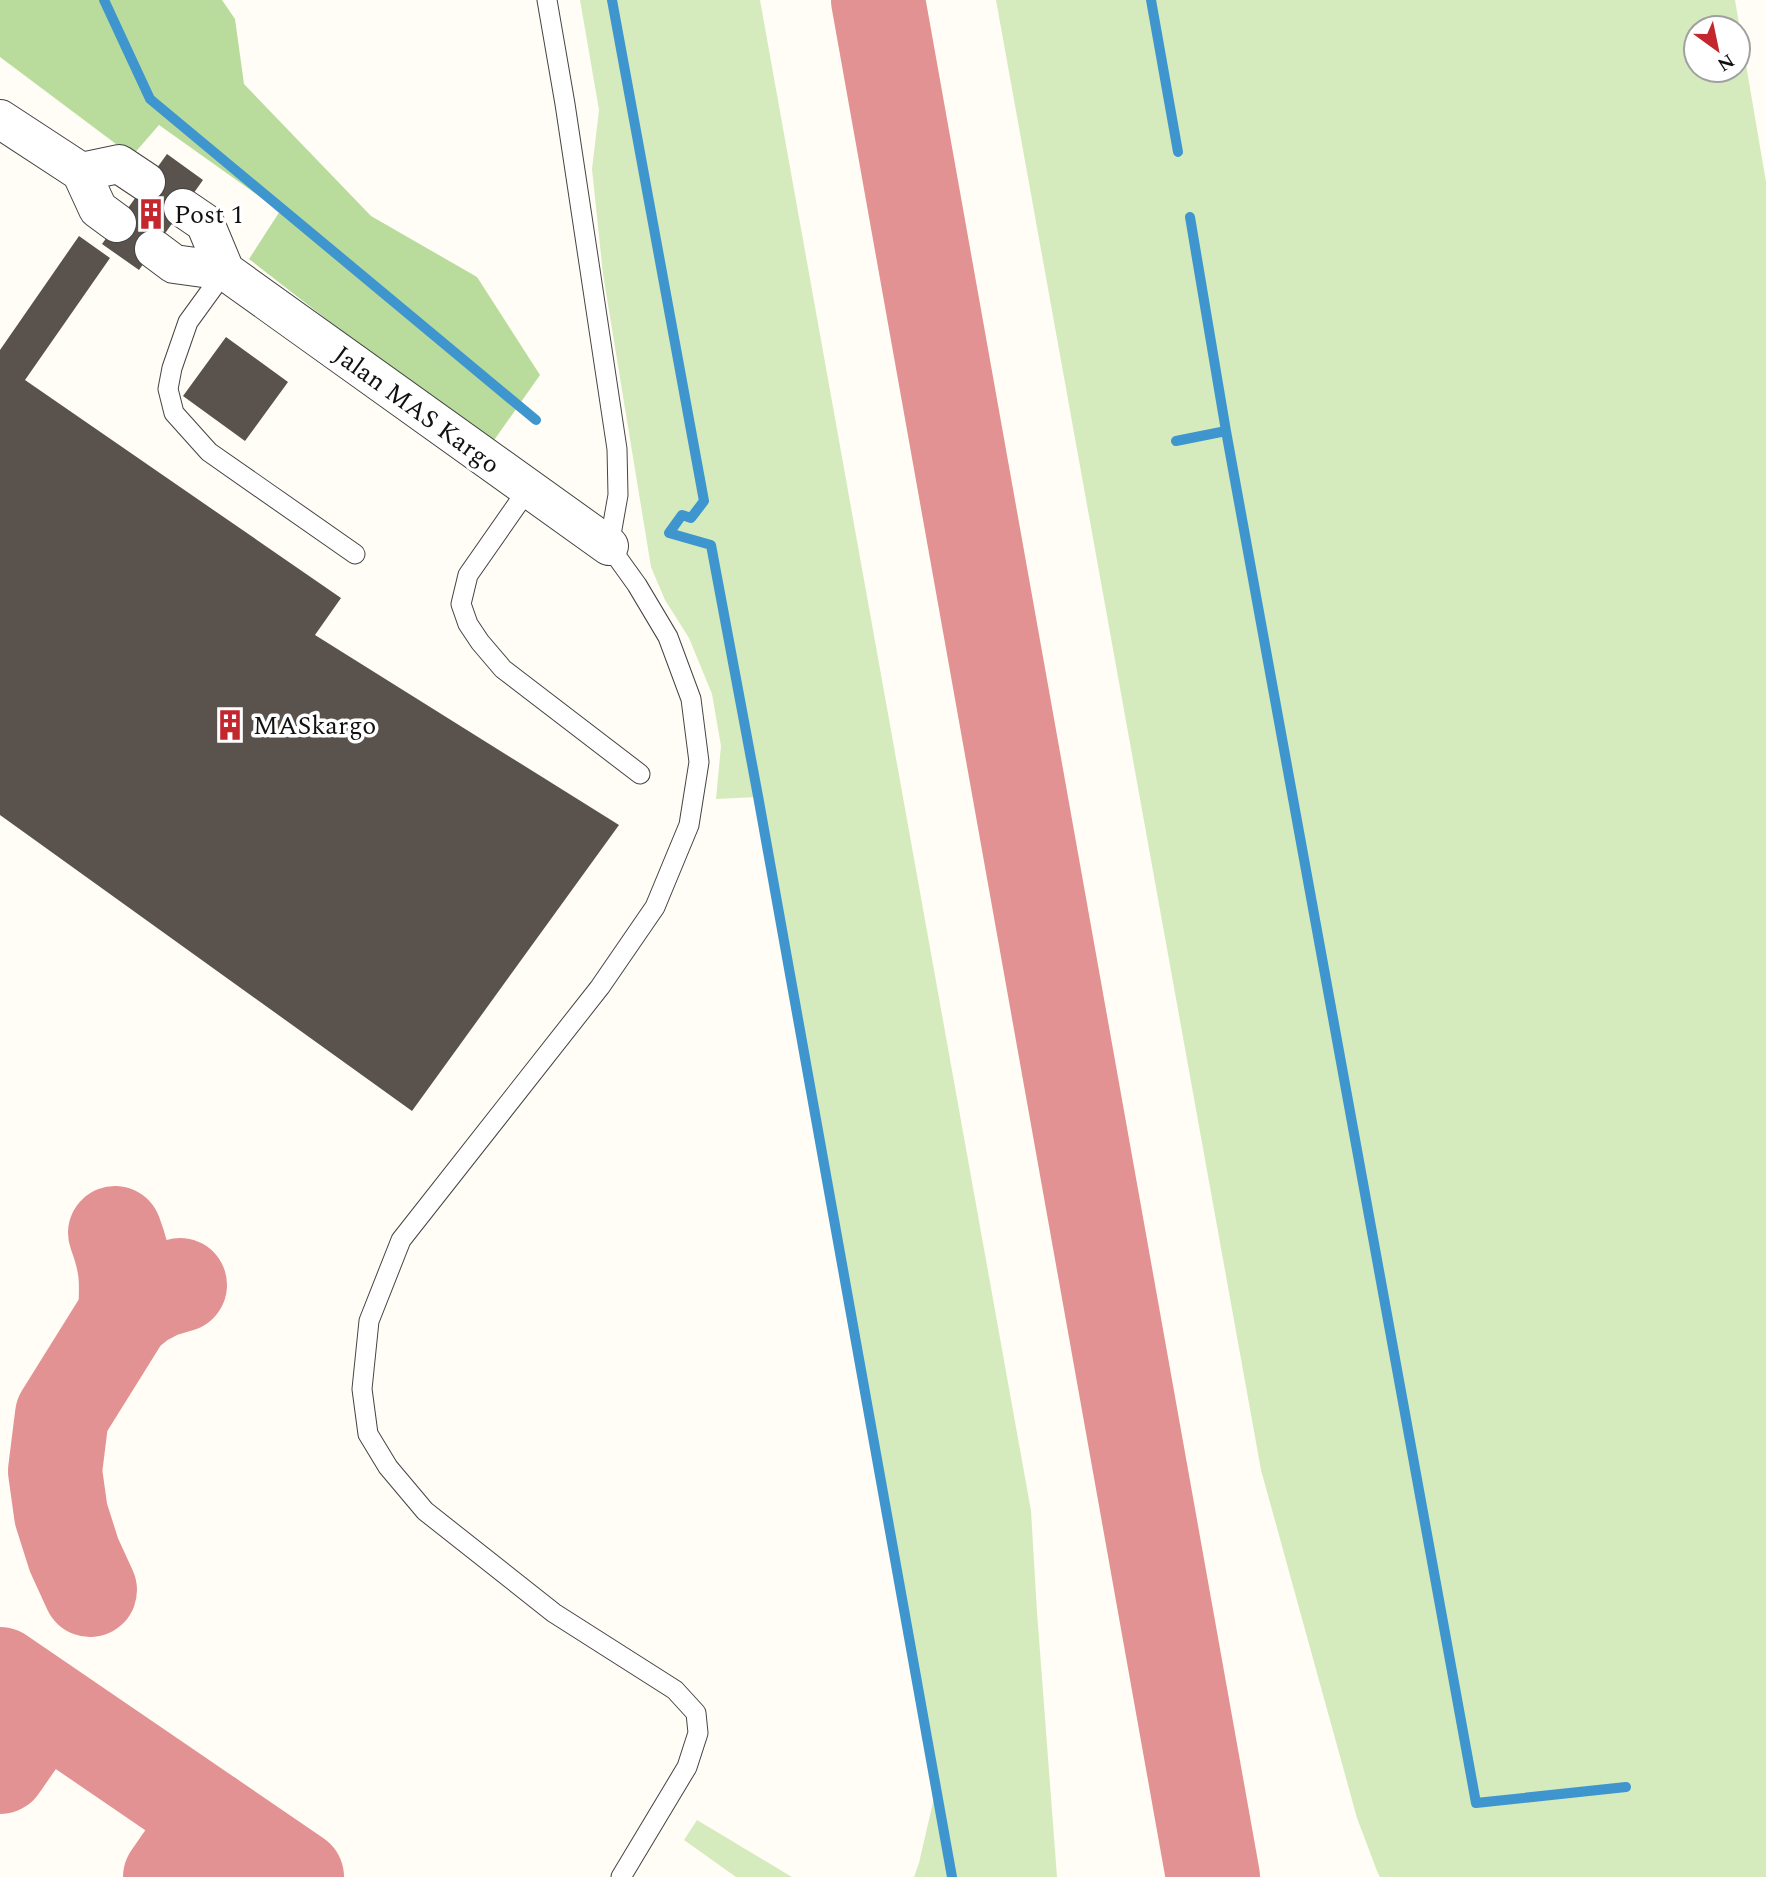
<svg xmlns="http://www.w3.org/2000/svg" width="1766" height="1877" viewBox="0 0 1766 1877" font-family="Spectral,serif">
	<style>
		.green { fill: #d5ebbd; fill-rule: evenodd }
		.forest { fill: #b9dc9c }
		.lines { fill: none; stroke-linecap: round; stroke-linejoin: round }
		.stream { stroke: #3f96cf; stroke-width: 10 }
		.taxiway { stroke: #e29292; stroke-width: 94 }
		.building { fill: #5a524d }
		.lane-casing { stroke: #444; stroke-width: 21 }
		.street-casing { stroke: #444; stroke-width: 40 }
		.lane { stroke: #fff; stroke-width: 19 }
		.street { stroke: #fff; stroke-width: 38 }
		.labels { text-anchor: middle; stroke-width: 7; stroke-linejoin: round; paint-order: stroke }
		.poi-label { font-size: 26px; fill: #111; stroke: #fff; text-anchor: start }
		.street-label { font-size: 26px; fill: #111; stroke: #fff }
	</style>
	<rect width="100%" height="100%" fill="#fffdf5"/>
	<path class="green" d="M580 0H760L1031 1511 1037 1612 1057 1877H914L919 1863 936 1789 758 797 716 799 721 746 712 694 689 638 665 600 651 567 603 274 592 169 599 110Z
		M996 0H1735L1766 182V1877H1380L1377 1871 1357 1818 1261 1470ZM1696 28H1738V70H1696Z
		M697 1820 792 1877H736L684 1840Z"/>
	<path class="forest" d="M0 0H222L235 19 244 84 371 216 477 277 540 375 490 446 249 259 280 211 159 125 132 156 0 57Z"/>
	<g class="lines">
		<path class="stream" d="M104 0 150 99 536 420
			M612 0 704 501 691 518 682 515 669 533 711 545 758 796 952 1877
			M1151 0 1178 152
			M1190 217 1226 431 1476 1803 1626 1787
			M1176 441 1226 431"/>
		<path class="taxiway" d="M878 0 1213 1877
			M115 1233C127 1265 127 1281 125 1314
			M90 1590 74 1555 61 1514 55 1471 62 1415 125 1314 141 1301 160 1291 180 1285
			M0 1674 297 1877
			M0 1767 44 1704
			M170 1877 211 1818"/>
	</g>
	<path class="building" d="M167 154 203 180 139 270 102 244Z
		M79 236 110 258 25 380 341 598 315 635 619 825 412 1111 0 815V350Z
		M226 337 288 382 245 441 183 396Z"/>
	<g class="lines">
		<defs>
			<path id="lane" d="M547 0 565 104 617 449 618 495 609 546 637 585 668 637 691 699 699 762 689 825 655 907 600 987 401 1240 369 1321 362 1389 368 1434 388 1467 425 1511 554 1613 675 1690 696 1713 698 1733 687 1767 621 1877
				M225 271 188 322 172 368 168 389 174 413 209 452 355 554
				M528 489 468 575 461 604 468 624 480 642 503 669 640 774"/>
			<path id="street" d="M0 119 81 172 98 209 117 223
				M81 172 119 164 146 182
				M183 208 205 223 225 271
				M154 249 174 264 225 271 609 546"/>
		</defs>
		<use href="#lane" class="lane-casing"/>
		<use href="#street" class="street-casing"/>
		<use href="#lane" class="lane"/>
		<use href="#street" class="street"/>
	</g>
	<defs>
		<symbol id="building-bare" viewBox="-9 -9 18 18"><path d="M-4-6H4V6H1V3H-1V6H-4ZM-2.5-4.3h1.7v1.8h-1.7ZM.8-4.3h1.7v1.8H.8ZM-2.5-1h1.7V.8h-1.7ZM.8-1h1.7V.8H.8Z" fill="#c4262e" stroke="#fff" stroke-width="2.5" paint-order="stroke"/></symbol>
	</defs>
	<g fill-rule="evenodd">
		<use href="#building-bare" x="129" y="192" width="44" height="44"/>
		<use href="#building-bare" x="208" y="703" width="44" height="44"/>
	</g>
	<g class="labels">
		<g class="poi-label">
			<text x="174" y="223">Post 1</text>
			<text x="253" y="734">MASkargo</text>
		</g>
		<g class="street-label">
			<text transform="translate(417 409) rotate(36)" y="9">Jalan MAS Kargo</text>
		</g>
	</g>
	<g transform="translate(1717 49) rotate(147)"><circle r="33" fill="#ffffff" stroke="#a0a0a0" stroke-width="2"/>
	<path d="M0-5L12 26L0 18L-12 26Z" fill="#c4262e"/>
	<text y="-10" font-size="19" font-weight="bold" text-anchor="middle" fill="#111111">N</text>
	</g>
</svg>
